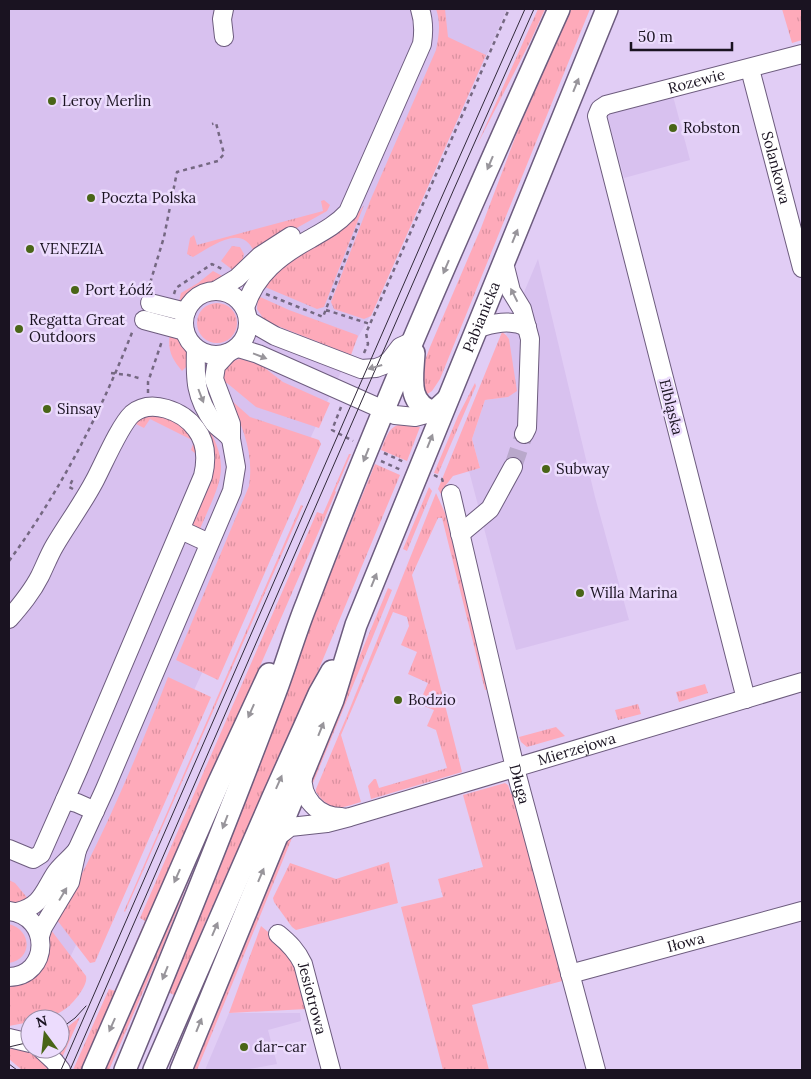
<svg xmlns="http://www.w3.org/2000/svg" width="811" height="1079" viewBox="0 0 811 1079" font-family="Lora,serif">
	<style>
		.built { fill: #d8c1ef }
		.grass { fill: url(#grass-tufts) }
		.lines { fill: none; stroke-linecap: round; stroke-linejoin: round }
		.minor-tunnel { stroke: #b9a8cb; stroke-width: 18; stroke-dasharray: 18 9; stroke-linecap: butt }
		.minor-casing { stroke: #6d5c7e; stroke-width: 20 }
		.major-casing { stroke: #6d5c7e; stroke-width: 24 }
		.path { stroke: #756882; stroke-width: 2.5; stroke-dasharray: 4 4; stroke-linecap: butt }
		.minor { stroke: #fff; stroke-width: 18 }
		.major { stroke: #fff; stroke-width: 21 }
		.tram { stroke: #322a3b; stroke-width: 1 }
		.oneway { fill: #98959b }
		.poi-dot { fill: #496517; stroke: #ecdcfd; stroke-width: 2 }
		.labels { text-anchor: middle; stroke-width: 5; stroke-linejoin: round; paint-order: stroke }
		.street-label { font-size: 15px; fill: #1a1321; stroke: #ecdcfd }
		.poi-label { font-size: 15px; fill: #1a1321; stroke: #ecdcfd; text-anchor: start }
	</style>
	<defs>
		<pattern id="grass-tufts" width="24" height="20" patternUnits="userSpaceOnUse" patternTransform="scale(1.25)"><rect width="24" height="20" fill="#feaaba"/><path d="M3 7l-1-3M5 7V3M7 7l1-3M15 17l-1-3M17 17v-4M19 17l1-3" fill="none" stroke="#d991a0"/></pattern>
	</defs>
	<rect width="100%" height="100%" fill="#e1cdf5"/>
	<path class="built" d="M9 9H507L370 316 352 348 80 937 41 1017 9 1023Z
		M673 96 690 160 624 178 607 114Z
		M538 259 595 497 629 620 516 650 469 471 480 468 472 439 485 400 508 397 509 339 506 335Z
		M229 1013H300L301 1021 268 1030 277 1064 244 1070H205Z"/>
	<path class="grass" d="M436 9H445L448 37 486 55 371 316 364 319 334 309 331 302 370 201 436 50C439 35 441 23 436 9Z
		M538 9H545L531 40 477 145Z
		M571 9H590L440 379 432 391 421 398V371L430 347 481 228 518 130Z
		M782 9H802V40L792 43Z
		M324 200 330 205 327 211 254 252C242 222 211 247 193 257L187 254 190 238 194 235 197 245 323 211 321 201Z
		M364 205 324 307 317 309 265 287C283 253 324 244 351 220 356 216 360 210 364 205Z
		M232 246 240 247 244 254 242 262 234 271 221 261Z
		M213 271 226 278 220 281 200 285 179 302 181 293 198 283Z
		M258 296 289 310 357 335 358 336 351 355 265 321 257 309Z
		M197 323a20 20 0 1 1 40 0a20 20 0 1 1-40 0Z
		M502 332 506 335 509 339 517 391 508 397 485 400 472 439 480 468 453 476 442 490 447 504 438 489Z
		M170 333 179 336 188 354V365L182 371C172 359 167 350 170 333Z
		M241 359 261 365 283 382 330 403 319 428 256 407 227 383 225 384C220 371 228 360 241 359Z
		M475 383 476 386 438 474 434 473 458 416Z
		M231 400 250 417 319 440 321 444 218 680 176 660 249 486C254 452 243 430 231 400Z
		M159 414C180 423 192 428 197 452L195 453 191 450 194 441 150 419 144 428 136 424V422L143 415Z
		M201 415C233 467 222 477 200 529H194L192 525 213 473 196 416Z
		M398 425 420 427 407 461 381 450C385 440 388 428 398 425Z
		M349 454H351L335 491 336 492 84 1070H73L109 989 115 991 145 921 140 918 317 512 323 514Z
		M375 464 400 475 316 676 204 925 176 996 166 991 293 666Z
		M429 487 432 491 407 551 403 549Z
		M436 493 445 513 489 689 485 690 442 518H438L412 575 462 772 371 799 368 786 374 779H376L379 788 447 768 436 730 427 726 434 710 419 704 428 683 408 674 417 652 401 645 409 626 407 617 393 612 341 735 361 802C339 809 330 812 316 792V789L346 718Z
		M301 505 303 506 125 912 124 911Z
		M388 588 392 590 311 788V773Z
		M168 677 211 697 95 962 90 963 57 920C101 843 136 759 168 677Z
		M705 684 708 693 679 702 676 692Z
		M638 704 641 714 618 720 615 710Z
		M556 727 565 736 527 747 521 742 519 737Z
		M505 783 508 785 511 794H515L566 980 472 1005 489 1070H443L401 907 443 897 438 879 483 867 463 795Z
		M213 819 160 953 109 1070H102Z
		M294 833 197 1070H190L282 844Z
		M389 862 398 903 296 930 292 927 274 902 273 898 290 863 336 879Z
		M9 880 15 883 29 900 18 904 9 903Z
		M9 924C32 930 33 959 9 963Z
		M261 926 281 943 297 970 307 1009 229 1013Z
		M51 930 86 976C87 981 85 985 82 990 69 1011 54 1019 30 1019V1022L9 1026V985L47 939Z
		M80 1017 61 1060 50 1049H60V1033Z
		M23 1047 37 1054 54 1070H22L9 1059V1049Z"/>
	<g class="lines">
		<path class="minor-tunnel" d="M513 467 524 434"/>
		<defs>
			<g id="minor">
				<path d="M224 37 222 19 224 9"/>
				<path id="s1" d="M750 69 802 268"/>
				<path d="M504 263 511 291 522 309 530 339 527 428 524 434"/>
				<path d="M217 290 237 278 260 256 291 236"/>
				<circle cx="216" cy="323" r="32"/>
				<path d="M150 303 186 312"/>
				<path d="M245 308C255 274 281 255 310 239 324 231 337 224 348 212L422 44C424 31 424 21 420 9"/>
				<path d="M144 320 185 331"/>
				<path d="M249 321 275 336 361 369 376 368 384 365 390 360 400 347 413 341"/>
				<path d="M476 329C493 323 510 319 527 327"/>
				<path d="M238 348 258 354 395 415 415 417 434 412"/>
				<path d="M196 349C195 379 195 397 214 423 219 429 226 432 231 439"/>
				<path id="s2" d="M451 494 515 768 596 1070"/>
				<path d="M181 530 209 543"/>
				<path d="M460 534 490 509 513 467"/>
				<path d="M9 619C21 605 32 592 40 576 45 566 49 555 55 545 68 523 83 503 95 480 103 465 120 425 132 414 151 398 183 411 196 429 207 443 207 459 203 476L79 768 41 854 33 859 9 849"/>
				<path id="s3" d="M746 699 597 116 600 109 606 105 802 54"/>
				<path d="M303 774C300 798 318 817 342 817"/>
				<path d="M65 800 77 803 95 811"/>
				<path id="s4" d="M277 837 290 827 327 823 350 817 802 682"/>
				<path d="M9 911C52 916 50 976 9 977"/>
				<path d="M17 912C41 906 43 893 55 874 61 865 70 859 77 850"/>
				<path id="s5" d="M278 934C289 943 297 951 303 964L331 1070"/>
				<path d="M40 936 43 927 70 882 77 850 105 789 232 491 236 467 231 439V424L214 379 216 366 228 353"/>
				<path id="s6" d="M570 974 802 911"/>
				<path d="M9 1038 30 1043"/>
				<path d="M41 1049 54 1061 61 1070"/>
			</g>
			<g id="major">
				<path d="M414 353C413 376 406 404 434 412L447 400"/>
				<path d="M93 1070 218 784 269 674"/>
				<path d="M125 1070C178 942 230 814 278 685 288 658 296 630 307 603 383 402 471 205 559 9"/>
				<path d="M154 1070 273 797 319 694 332 671"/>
				<path id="s7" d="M181 1070 333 700 356 625 607 9"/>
			</g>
		</defs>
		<use href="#minor" class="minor-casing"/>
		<use href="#major" class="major-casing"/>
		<path class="path" d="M148 290 164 237 177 172 218 161 224 154 216 123 212 124
			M174 294 176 288 212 264 222 269
			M266 294 323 317 359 223
			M326 310 370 324
			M364 353 368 344 366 333 370 324 509 9
			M111 373 128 375 142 379
			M148 393V382L162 341
			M341 407 332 430 353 441
			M384 453 404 462
			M381 461 401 470
			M434 475 442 479 443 482
			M73 489 69 487 73 479
			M9 561C61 490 101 412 133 330"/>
		<use href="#minor" class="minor"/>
		<use href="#major" class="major"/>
		<path class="tram" d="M60 1029 75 1018 86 1006
			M9 1047 30 1042
			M9 1064 17 1070
			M61 1070 440 201 525 9
			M70 1070 454 189 534 9"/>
	</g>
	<defs><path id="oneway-solid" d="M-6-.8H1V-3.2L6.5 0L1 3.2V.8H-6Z" transform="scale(1.25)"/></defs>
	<g class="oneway">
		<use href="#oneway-solid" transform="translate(576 85) rotate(-68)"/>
		<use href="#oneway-solid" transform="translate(490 163) rotate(113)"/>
		<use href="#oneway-solid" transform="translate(515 236) rotate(-68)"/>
		<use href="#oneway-solid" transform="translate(446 267) rotate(113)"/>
		<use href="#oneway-solid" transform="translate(514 295) rotate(-117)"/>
		<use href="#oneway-solid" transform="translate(260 356) rotate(21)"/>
		<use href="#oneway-solid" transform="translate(375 367) rotate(164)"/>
		<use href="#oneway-solid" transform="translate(201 396) rotate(69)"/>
		<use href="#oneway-solid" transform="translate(430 441) rotate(-68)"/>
		<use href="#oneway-solid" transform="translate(366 455) rotate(112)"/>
		<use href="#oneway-solid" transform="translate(374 580) rotate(-68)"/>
		<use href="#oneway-solid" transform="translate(251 711) rotate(114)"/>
		<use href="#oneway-solid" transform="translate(321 729) rotate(-68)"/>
		<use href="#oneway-solid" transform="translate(279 782) rotate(-66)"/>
		<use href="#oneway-solid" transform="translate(225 822) rotate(111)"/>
		<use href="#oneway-solid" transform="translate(261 875) rotate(-67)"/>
		<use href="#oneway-solid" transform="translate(177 876) rotate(114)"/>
		<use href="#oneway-solid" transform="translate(63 894) rotate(-59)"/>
		<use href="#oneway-solid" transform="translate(215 929) rotate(-67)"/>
		<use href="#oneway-solid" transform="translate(165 973) rotate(112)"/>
		<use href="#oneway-solid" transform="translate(112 1025) rotate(114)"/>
		<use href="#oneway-solid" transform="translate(199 1025) rotate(-68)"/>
	</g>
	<g class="poi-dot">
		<circle cx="52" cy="101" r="5"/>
		<circle cx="673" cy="128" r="5"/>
		<circle cx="91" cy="198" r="5"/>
		<circle cx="30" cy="249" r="5"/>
		<circle cx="75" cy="290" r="5"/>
		<circle cx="19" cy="329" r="5"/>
		<circle cx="47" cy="409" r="5"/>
		<circle cx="546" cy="469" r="5"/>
		<circle cx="580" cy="593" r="5"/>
		<circle cx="398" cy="700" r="5"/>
		<circle cx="244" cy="1047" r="5"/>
	</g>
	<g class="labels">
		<g class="street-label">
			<text dy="5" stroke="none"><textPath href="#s3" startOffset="710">Rozewie</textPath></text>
			<text dy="5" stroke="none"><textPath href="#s1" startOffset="102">Solankowa</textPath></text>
			<text dy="5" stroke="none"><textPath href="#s7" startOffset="811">Pabianicka</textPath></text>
			<text transform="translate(671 407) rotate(76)" y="5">Elbląska</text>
			<text dy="5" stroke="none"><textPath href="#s4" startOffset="314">Mierzejowa</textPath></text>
			<text dy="5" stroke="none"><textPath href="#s2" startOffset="298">Długa</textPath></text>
			<text dy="5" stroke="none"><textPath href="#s6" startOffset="120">Iłowa</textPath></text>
			<text dy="5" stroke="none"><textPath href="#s5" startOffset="75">Jesiotrowa</textPath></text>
		</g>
		<g class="poi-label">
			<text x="62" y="106">Leroy Merlin</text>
			<text x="683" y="133">Robston</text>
			<text x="101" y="203">Poczta Polska</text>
			<text x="40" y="254">VENEZIA</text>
			<text x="85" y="295">Port Łódź</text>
			<text x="29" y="325">Regatta Great<tspan x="29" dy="17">Outdoors</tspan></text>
			<text x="57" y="414">Sinsay</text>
			<text x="556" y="474">Subway</text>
			<text x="590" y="598">Willa Marina</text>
			<text x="408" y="705">Bodzio</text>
			<text x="254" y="1052">dar-car</text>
		</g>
	</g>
	<rect width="811" height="1079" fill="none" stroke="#1a1321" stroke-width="20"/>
	<g transform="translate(45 1034) rotate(345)"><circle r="24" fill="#ecdcfd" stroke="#988ca5"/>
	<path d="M0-4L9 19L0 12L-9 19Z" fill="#496517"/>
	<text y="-8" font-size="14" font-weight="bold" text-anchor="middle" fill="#1a1321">N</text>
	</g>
	<path d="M631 42v8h101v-8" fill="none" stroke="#1a1321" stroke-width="2.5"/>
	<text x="638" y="42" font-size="15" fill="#1a1321" stroke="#ecdcfd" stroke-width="4" paint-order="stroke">50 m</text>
</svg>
